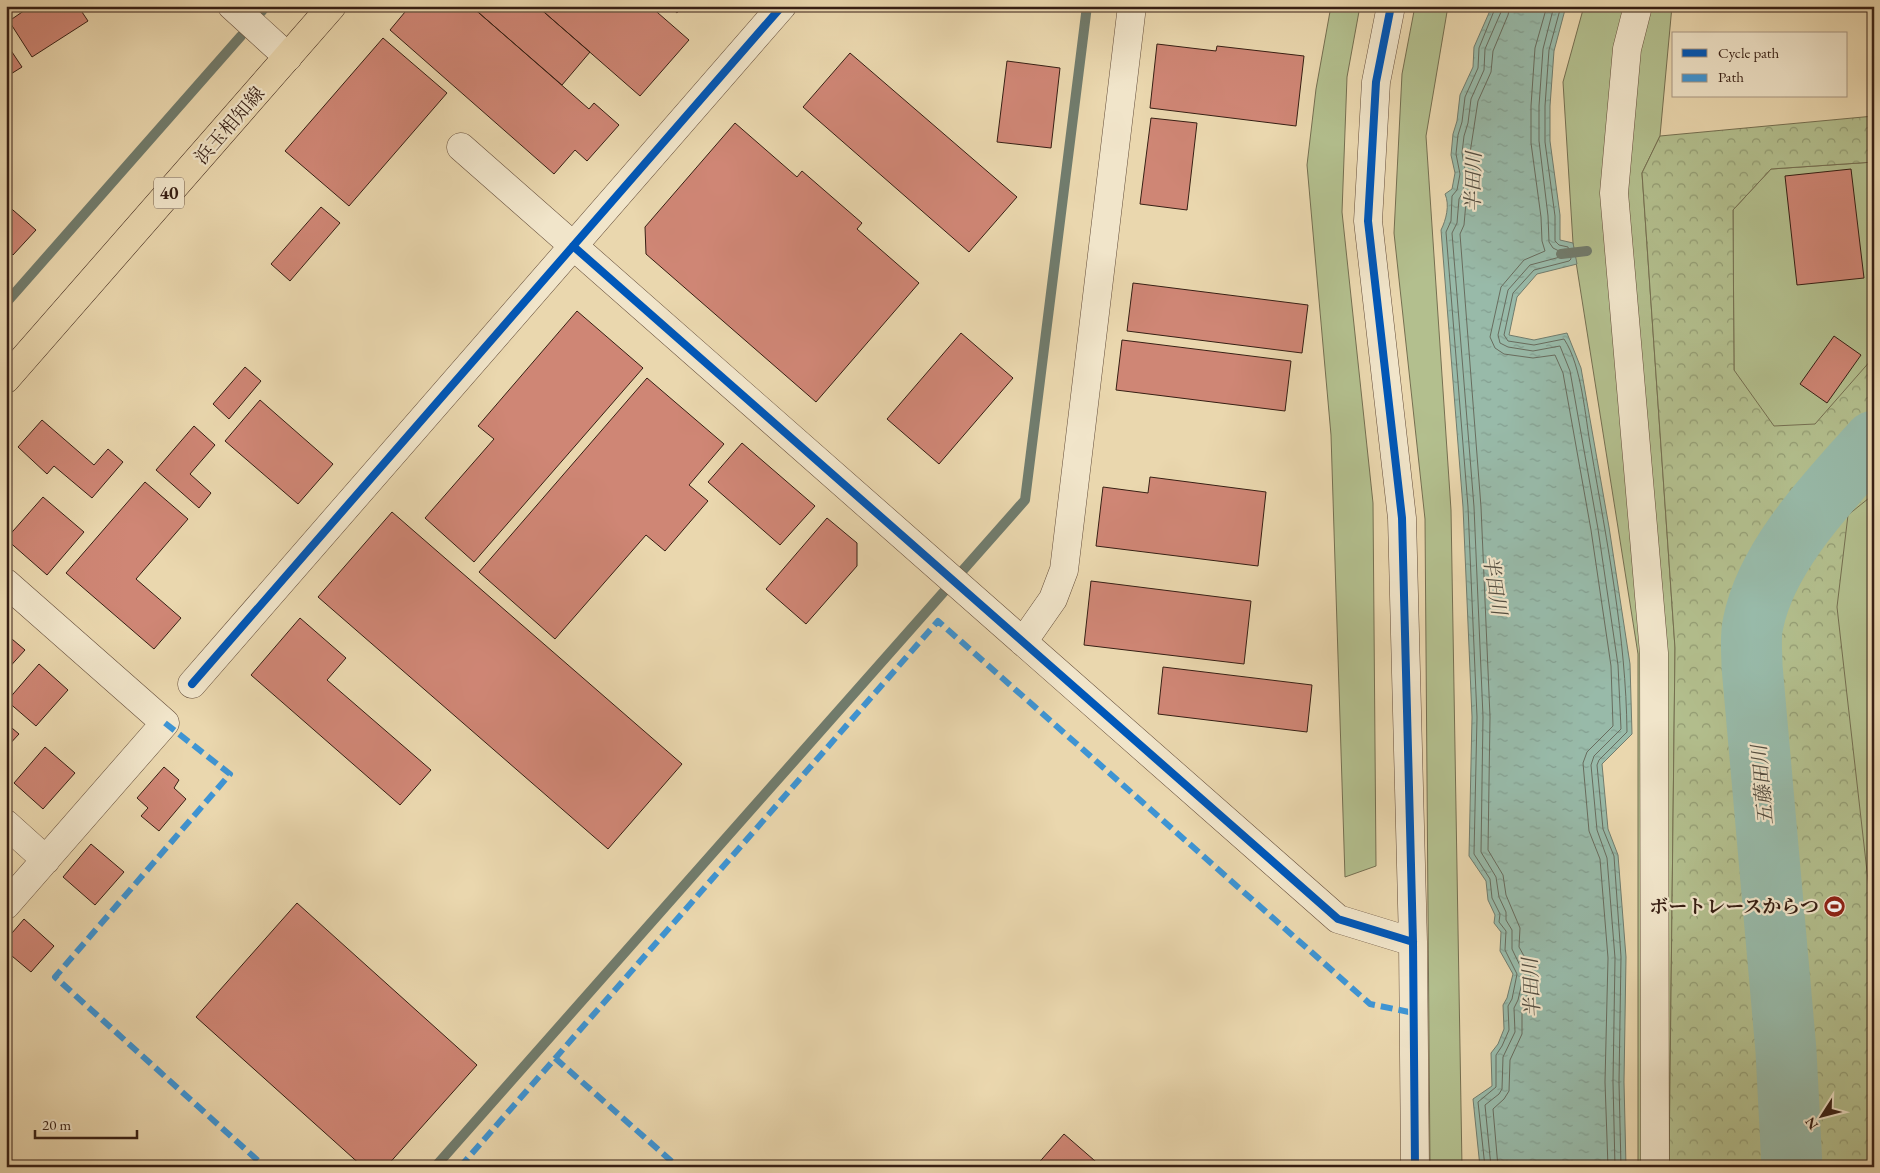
<svg xmlns="http://www.w3.org/2000/svg" width="1880" height="1173" viewBox="0 0 1880 1173" font-family="'EB Garamond','Noto Serif JP',serif">
	<style>
		.grass { fill: #b3bf8e; stroke: #756f51 }
		.forest { fill: url(#forest-crowns); stroke: #756f51 }
		.water { fill: url(#water-ripples); stroke: #717c6d }
		.lines { fill: none; stroke-linecap: round; stroke-linejoin: round }
		.shore { stroke: #686c5e; stroke-width: 1 }
		.stream { stroke: #717c6d; stroke-width: 10 }
		.river { stroke: #98baa9; stroke-width: 61 }
		.building { fill: #cf8675; stroke: #371f14 }
		.minor-casing { stroke: #644d3a; stroke-width: 29 }
		.major-casing { stroke: #371f14; stroke-width: 29 }
		.minor { stroke: #f1e5ca; stroke-width: 28 }
		.major { stroke: #ead7ae; stroke-width: 28 }
		.quiet { stroke: #3e94d3; stroke-width: 6; stroke-dasharray: 12 6; stroke-linecap: butt }
		.cycleway-casing { stroke: #f1e5ca; stroke-width: 11 }
		.cycleway { stroke: #0057b8; stroke-width: 8 }
		.labels { text-anchor: middle; stroke-width: 4.5; stroke-linejoin: round; paint-order: stroke }
		.shield { fill: #f1e5ca; stroke: #6f5a4b; stroke-width: 1 }
		.shield-label { font-size: 18px; font-weight: bold; fill: #371f14 }
		.street-label { font-size: 19px; fill: #371f14; stroke: #f1e5ca }
		.poi-label { font-size: 19px; font-weight: bold; fill: #371f14; stroke: #f1e5ca; text-anchor: end }
		.water-label { font-size: 20px; font-style: italic; fill: #544e41; stroke: #f1e5ca }
	</style>
	<defs>
		<pattern id="forest-crowns" width="20" height="18" patternUnits="userSpaceOnUse" patternTransform="scale(1.25)"><rect width="20" height="18" fill="#b3bf8e"/><path d="M2 6a3 3 0 1 1 6 0M12 15a3 3 0 1 1 6 0" fill="none" stroke="#929b73"/></pattern>
		<pattern id="water-ripples" width="26" height="14" patternUnits="userSpaceOnUse" patternTransform="scale(1.25)"><rect width="26" height="14" fill="#98baa9"/><path d="M2 4q2-2 4 0t4 0M15 11q2-2 4 0t4 0" fill="none" stroke="#849f91"/></pattern>
	</defs>
	<rect width="100%" height="100%" fill="#ead7ae"/>
	<filter id="stains"><feTurbulence type="fractalNoise" baseFrequency=".004" numOctaves="4"/><feColorMatrix values="0 0 0 0 .2 0 0 0 0 .09 0 0 0 0 .02 0 0 0 .5 -.17"/></filter>
	<radialGradient id="worn" r=".72"><stop offset=".6" stop-color="#630" stop-opacity="0"/><stop offset="1" stop-color="#630" stop-opacity=".3"/></radialGradient>
	<path class="grass" d="M1331 6H1360L1347 77 1342 212 1373 503 1376 866 1345 877 1331 435 1307 165 1316 89Z
		M1415 6H1448L1426 136 1451 510 1462 1167H1430L1425 519 1394 233 1402 74Z
		M1584 6H1672L1660 136 1642 173 1675 648 1669 1167H1638V654L1573 243 1563 82Z
		M1874 162V1167L1734 370 1733 210 1771 169Z"/>
	<path class="forest" d="M1874 116V162L1771 169 1733 210 1734 370 1774 426 1815 424 1872 359 1874 353V494L1848 515 1837 607 1874 933V1167H1669L1675 648 1642 173 1660 136Z"/>
	<path class="water" d="M1492 6H1566L1554 51 1550 106V141L1560 215V240L1573 243 1577 264 1537 274 1517 297 1509 335 1534 340 1567 333 1581 368 1609 527 1630 664 1632 734 1602 764 1608 829 1618 855 1626 957 1624 1082 1626 1167H1480L1473 1099 1492 1086 1491 1053 1498 1044 1504 1029 1503 1005 1507 998 1513 974 1500 951 1501 932 1494 923 1495 915 1488 900 1486 881 1469 856 1472 717 1463 507 1441 230C1446 220 1450 205 1445 194L1452 189 1455 173 1451 155 1453 134 1457 121 1460 95 1473 67 1474 47Z"/>
	<g class="lines">
		<path class="shore" d="M1547 6 1535 48 1531 106V143L1541 217 1542 241 1545 251 1524 260 1501 287 1490 337 1495 348 1504 354 1533 358 1555 355 1563 373 1591 530 1611 666 1613 726 1587 752 1583 763 1589 831 1600 859 1608 958 1605 1082 1608 1167
			M1554 6 1543 49 1539 106V141L1548 216 1549 242 1553 248 1561 252 1562 255 1560 257 1530 265 1508 290 1498 335 1500 343 1508 347 1533 351 1560 346 1570 371 1598 529 1618 665 1621 729 1594 756 1591 765 1597 830 1607 858 1615 958 1613 1082 1615 1167
			M1561 6 1549 50 1545 106V142L1555 216V241L1559 245 1568 247 1571 259 1569 261 1534 270 1513 293 1504 335 1508 341 1534 345 1564 339C1582 366 1585 417 1591 449 1607 543 1626 637 1627 732L1599 760 1597 765 1603 829 1614 856 1621 957 1619 1082 1621 1167
			M1485 1167 1478 1102 1496 1087V1055L1502 1046 1509 1030 1508 1006 1512 999 1517 974 1505 950 1506 931 1499 922 1500 914 1492 898 1490 879 1474 854 1477 717 1468 507 1446 232 1451 221 1452 196 1457 190 1460 174 1456 154 1458 135 1462 122 1465 97 1478 68 1479 48 1496 6
			M1491 1167 1485 1105 1499 1094 1502 1089 1503 1057 1515 1032 1514 1008 1518 1000 1524 974 1512 949V930L1506 920V912L1499 897 1496 877 1481 852 1483 717 1474 507 1452 233 1457 223 1459 199 1463 192 1466 174 1462 153 1464 136 1468 123 1471 99 1484 70 1485 49 1501 12 1502 6
			M1498 1167 1493 1109 1504 1099 1509 1091 1510 1060 1522 1034V1010L1526 1002 1531 973 1529 965 1519 947 1520 928 1506 895 1503 875 1488 850 1490 717 1481 507 1460 234 1464 225 1466 202 1470 195 1474 175 1470 153 1478 101 1491 72 1493 51 1508 15 1510 6"/>
		<path class="stream" d="M261 12 266 6
			M1561 254 1587 251
			M6 303 241 36
			M435 1167 1025 500 1087 6"/>
		<path class="river" d="M1792 1167 1786 1051 1752 666C1752 653 1750 637 1753 624 1766 556 1829 491 1874 441"/>
	</g>
	<path class="building" d="M31 6H78L88 21 32 57 9 21Z
		M410 6H471L589 109 594 103 619 125 587 161 575 150 554 174 390 30Z
		M471 6H537L590 52 562 85Z
		M537 6H650L689 40 640 96Z
		M669 6H683L677 13Z
		M383 38 447 93 349 206 285 151Z
		M6 43 22 67 6 77Z
		M1157 44 1216 51 1217 46 1304 56 1296 126 1150 108Z
		M850 53 1017 197 969 252 803 107Z
		M1007 61 1060 68 1051 148 997 142Z
		M1151 118 1197 123 1187 210 1140 204Z
		M735 123 797 177 802 171 862 223 857 229 919 283 816 402 646 254 645 227Z
		M1851 169 1864 278 1797 285 1785 176Z
		M6 204 36 230 13 255 6 249Z
		M321 207 340 223 290 281 271 264Z
		M1133 283 1308 305 1302 353 1127 331Z
		M577 311 643 368 474 562 425 518 494 439 478 426Z
		M961 333 1013 378 939 464 887 419Z
		M1834 336 1861 355 1827 403 1800 384Z
		M1122 340 1291 361 1285 411 1116 390Z
		M245 367 261 381 229 419 213 404Z
		M647 378 724 444 689 485 708 501 665 551 646 535 555 639 479 572Z
		M260 400 333 464 298 504 225 441Z
		M42 420 94 465 108 449 123 462 92 498 54 466 47 474 18 447Z
		M194 426 215 445 190 474 211 493 199 508 156 470Z
		M742 443 815 506 780 545 708 482Z
		M1150 477 1266 492 1258 566 1096 546 1103 487 1148 493Z
		M145 482 188 519 136 579 181 618 154 649 66 573Z
		M43 497 84 532 47 575 6 539Z
		M392 512 682 764 608 849 318 597Z
		M827 518 857 543V566L806 624 766 589Z
		M1091 581 1251 601 1244 664 1084 645Z
		M300 618 346 658 327 680 431 770 400 805 251 675Z
		M6 634 25 650 6 671Z
		M39 664 68 690 36 726 7 701Z
		M1163 667 1312 685 1307 732 1158 714Z
		M6 723 19 734 6 748Z
		M45 747 75 773 43 809 14 783Z
		M164 767 179 780 174 788 186 799 159 831 141 816 148 808 137 798Z
		M91 844 124 872 95 905 63 877Z
		M297 903 477 1065 386 1167H363L196 1017Z
		M24 919 54 946 31 972 6 951V940Z
		M1064 1134 1102 1167H1035Z"/>
	<g class="lines">
		<defs>
			<path id="minor" d="M232 6 288 57
				M1391 6 1376 82 1368 221 1402 518 1413 942 1415 1167
				M1638 6 1627 49 1614 193 1654 653 1655 1167
				M461 147 1338 919 1413 942
				M6 583 165 723 6 905
				M1023 642 1053 599 1064 570 1132 6
				M192 684 782 6
				M6 824 46 860"/>
			<path id="major" d="M6 379 332 6"/>
		</defs>
		<use href="#minor" class="minor-casing"/>
		<use href="#major" class="major-casing"/>
		<use href="#minor" class="minor"/>
		<use href="#major" class="major"/>
		<path class="quiet" d="M165 723 230 774 55 977 265 1167
			M555 1058 678 1167
			M460 1167 938 621 1370 1004 1414 1013"/>
		<defs>
			<path id="cycleway" d="M1391 6 1376 82 1368 221 1402 518 1413 942 1415 1167
				M573 246 1338 919 1413 942
				M192 684 782 6"/>
		</defs>
		<use href="#cycleway" class="cycleway-casing"/>
		<use href="#cycleway" class="cycleway"/>
	</g>
	<defs>
		<symbol id="stadium-disc" viewBox="-11 -11 22 22"><circle r="9.5" fill="#8f2418" stroke="#f1e5ca"/><path d="M0-5a6.5 5 0 1 0 0 10a6.5 5 0 1 0 0-10ZM-3.5-1.8h7v3.6h-7Z" fill="#fff"/></symbol>
	</defs>
	<g fill-rule="evenodd">
		<use href="#stadium-disc" x="1822" y="894" width="25" height="25"/>
	</g>
	<g class="labels">
		<rect class="shield" x="154" y="177.5" width="30" height="31" rx="4"/>
		<g class="shield-label">
			<text x="169" y="199">40</text>
		</g>
		<g class="street-label">
			<text transform="translate(229 125) rotate(-49)" y="7">浜玉相知線</text>
		</g>
		<g class="poi-label">
			<text x="1819" y="913">ボートレースからつ</text>
		</g>
		<g class="water-label">
			<text transform="translate(1473 182) rotate(-89)" y="7">半田川</text>
			<text transform="translate(1495 585) rotate(81)" y="7">半田川</text>
			<text transform="translate(1762 785) rotate(-95)" y="7">五藤田川</text>
			<text transform="translate(1531 988) rotate(-93)" y="7">半田川</text>
		</g>
	</g>
	<rect width="1880" height="1173" fill="none" stroke="#ead7ae" stroke-width="25"/>
	<rect x="8" y="8" width="1865" height="1158" fill="none" stroke="#371f14" stroke-width="2.5"/>
	<rect x="12" y="12" width="1855" height="1148" fill="none" stroke="#371f14"/>
	<rect x="1672" y="32" width="175" height="65" fill="#f1e5ca" stroke="#a79681"/>
	<rect x="1682" y="49" width="25" height="8" fill="#0057b8" stroke="#a79681"/>
	<text x="1718" y="58" font-size="15" fill="#371f14">Cycle path</text>
	<rect x="1682" y="74" width="25" height="8" fill="#3e94d3" stroke="#a79681"/>
	<text x="1718" y="82" font-size="15" fill="#371f14">Path</text>
	<g transform="translate(1822 1116) rotate(234)" stroke="#f1e5ca" stroke-width="4" paint-order="stroke">
	<path d="M0-4L9 19L0 12L-9 19Z" fill="#371f14"/>
	<text y="-8" font-size="14" font-weight="bold" text-anchor="middle" fill="#371f14">N</text>
	</g>
	<path d="M35 1130v8h102v-8" fill="none" stroke="#371f14" stroke-width="2.5"/>
	<text x="42" y="1130" font-size="15" fill="#371f14" stroke="#f1e5ca" stroke-width="4" paint-order="stroke">20 m</text>
	<rect width="100%" height="100%" filter="url(#stains)"/>
	<rect width="100%" height="100%" fill="url(#worn)"/>
</svg>
